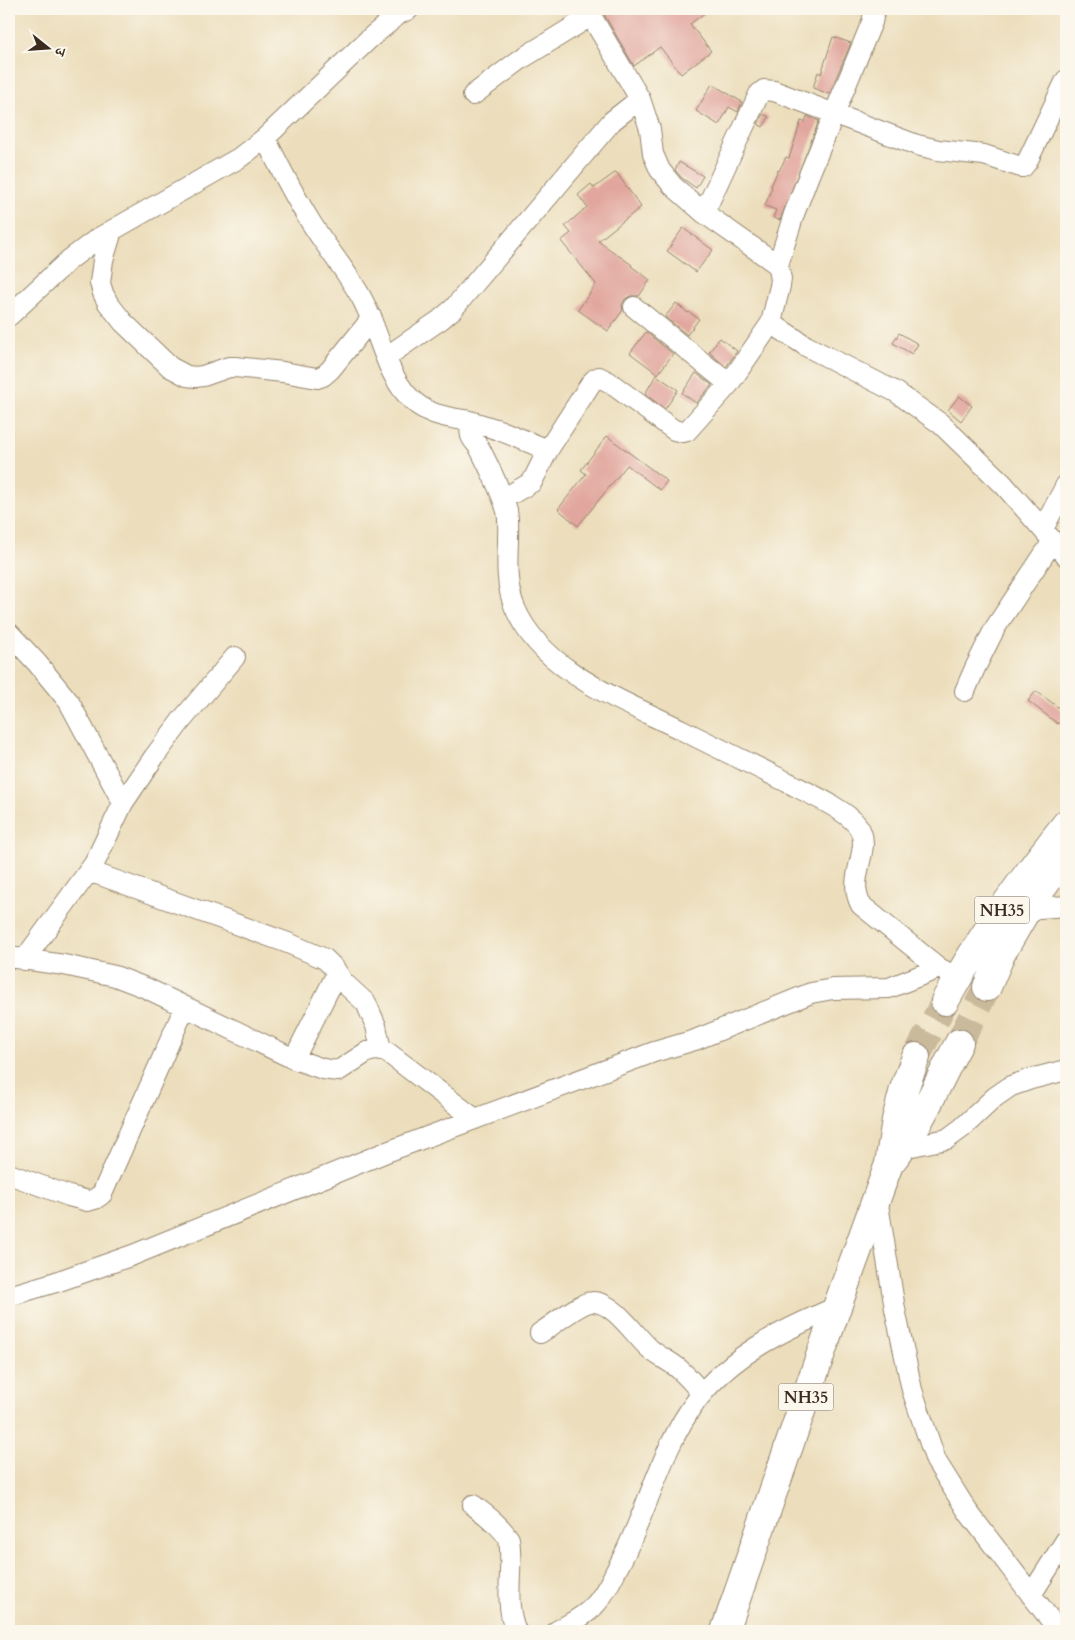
<svg xmlns="http://www.w3.org/2000/svg" width="1075" height="1640" viewBox="0 0 1075 1640" font-family="Cardo,'Noto Serif Devanagari',serif">
	<style>
		.building { fill: #e1a69d }
		.lines { fill: none; stroke-linecap: round; stroke-linejoin: round }
		.highway-tunnel { stroke: #c9ba9c; stroke-width: 28; stroke-dasharray: 28 14; stroke-linecap: butt }
		.minor-casing { stroke: #94846d; stroke-width: 22 }
		.highway-casing { stroke: #94846d; stroke-width: 30 }
		.minor { stroke: #fff; stroke-width: 20 }
		.highway { stroke: #fff; stroke-width: 28 }
		.labels { text-anchor: middle; stroke-width: 5; stroke-linejoin: round; paint-order: stroke }
		.shield { fill: #fbf7ec; stroke: #75685c; stroke-width: 1 }
		.shield-label { font-size: 16px; font-weight: bold; fill: #3b2a1e }
	</style>
	<rect width="100%" height="100%" fill="#fbf7ec"/>
	<filter id="ink" filterUnits="userSpaceOnUse"><feTurbulence type="fractalNoise" baseFrequency=".02" numOctaves="2"/><feDisplacementMap in="SourceGraphic" scale="10" xChannelSelector="R" yChannelSelector="G"/><feConvolveMatrix kernelMatrix="1 2 1 2 8 2 1 2 1" color-interpolation-filters="sRGB"/></filter>
	<filter id="wash" filterUnits="userSpaceOnUse"><feTurbulence type="fractalNoise" baseFrequency=".0096" numOctaves="4" result="noise"/><feDisplacementMap in="SourceGraphic" scale="20" xChannelSelector="R" yChannelSelector="G"/><feGaussianBlur stdDeviation="1.12" result="paint"/><feColorMatrix in="noise" values="0 0 0 0 0 0 0 0 0 0 0 0 0 0 0 0 0 1.4 0 .05"/><feComposite in="paint" operator="in"/></filter>
	<g filter="url(#wash)">
		<rect width="100%" height="100%" fill="#ecdebc"/>
		<g id="blocks">
			<path class="building" d="M601 9H710L690 24 711 51 681 74 660 47 634 66Z
				M833 37 851 43 829 94 813 88 818 72 821 74Z
				M712 84 742 102 738 112 729 107 719 125 696 111Z
				M763 114 769 117 763 127 758 124Z
				M807 116 819 121 780 220 773 218 776 210 765 206 772 187 771 186 778 170 779 171 786 157 789 158 801 121 805 122Z
				M679 162 703 176 696 188 682 178 675 170Z
				M616 172 641 207 598 241 632 265 631 266 650 280 639 296H630L625 299 622 305 623 310 608 331 578 310 596 284 561 241 571 233 565 226 587 207 578 195 591 184 594 188Z
				M683 228 713 250 696 272 667 251Z
				M676 303 688 313 689 312 699 319 687 335 665 317Z
				M646 332 673 354 658 374 630 353Z
				M899 333 918 344 912 354 893 343Z
				M720 338 737 351 726 367 709 352Z
				M696 373 712 385 696 403 682 393Z
				M656 375 678 390 665 409 645 394Z
				M959 396 972 406 961 421 948 410Z
				M607 436 667 481 660 490 627 465 578 526 558 509 586 474 581 470Z
				M1036 691 1066 713 1058 724 1028 701Z"/>
		</g>
	</g>
	<g filter="url(#ink)">
		<use href="#blocks" fill-opacity="0" stroke="#94846d" stroke-width="1"/>
		<g class="lines">
			<path class="highway-tunnel" d="M959 1043 987 987
				M916 1057 945 1001"/>
			<defs>
				<path id="minor" d="M473 95 521 59 591 16
					M265 138C279 166 293 194 310 221 326 247 346 270 361 297 378 327 384 370 408 396 425 415 446 417 470 421 470 426 470 433 471 436 473 441 478 445 480 449 490 469 501 490 507 511 509 521 508 531 508 541 507 563 506 587 515 608 542 672 624 701 682 730 717 747 752 765 787 782 806 792 845 809 857 825 875 848 845 876 861 905L939 968 958 978
					M704 213 759 94 764 90 774 91 917 145 938 150 984 155 1021 167H1023L1027 162 1066 80
					M112 231 103 260 100 283 103 293 108 303 123 322 170 367 187 376 195 377 203 376 229 367H235L283 372 317 378 323 376 330 370 372 318
					M778 265 794 214 809 175 872 22 875 9
					M634 307 729 384
					M9 316 69 260 97 239 239 158 265 138 370 38 399 14 409 9
					M771 323 806 346 896 392 941 424 1004 485 1066 556
					M386 357 440 320 453 309 612 121 640 99
					M470 421 499 430 548 450 591 383 595 379 599 377 609 382 674 430 683 432 687 431 729 384 771 323 780 286 781 279 778 265 704 213 673 186 660 170 653 154 650 129 640 99 587 9
					M503 499 532 482 548 450
					M1043 529 1066 485
					M9 633 37 663 69 702 123 803
					M965 691 975 668 995 628 1053 541
					M89 871 288 943 325 959 334 968 343 982 366 1003 376 1026 381 1050
					M1027 909 1066 906
					M9 957 64 965 115 976 146 988 294 1059 323 1069 338 1071 367 1052 375 1050 387 1052 475 1119
					M24 960 94 864 123 803 154 757 181 721 235 657
					M294 1059 337 973
					M894 1147 902 1148 947 1139 962 1128 995 1097 1011 1086 1031 1079 1066 1070
					M9 1174 69 1196 88 1201 95 1199 102 1194 185 1007
					M877 1198 895 1309 912 1390 936 1461 968 1512 1059 1631
					M9 1296 56 1282 133 1255 384 1153 654 1052 695 1040 811 993 833 989 889 988 939 968
					M540 1333C552 1326 580 1302 592 1302 614 1301 635 1336 650 1349 659 1357 670 1361 679 1369 687 1376 695 1385 702 1394
					M473 1505C486 1515 500 1525 509 1539 514 1571 503 1600 516 1631
					M1031 1595 1066 1540
					M557 1631C569 1624 584 1617 594 1606 605 1595 611 1580 618 1567 647 1514 661 1447 697 1400 732 1354 785 1329 837 1307"/>
				<path id="highway" d="M987 987 1001 954 1027 909 1066 855
					M945 1001C979 938 1022 880 1066 824
					M893 1159C921 1125 938 1081 959 1043
					M725 1631 837 1307 889 1164 896 1120 904 1089 916 1057"/>
			</defs>
			<use href="#minor" class="minor-casing"/>
			<use href="#highway" class="highway-casing"/>
			<use href="#minor" class="minor"/>
			<use href="#highway" class="highway"/>
		</g>
	</g>
	<g class="labels">
		<g class="shield">
			<rect x="974.5" y="896.5" width="55" height="27" rx="4"/>
			<rect x="778.5" y="1383.5" width="55" height="27" rx="4"/>
		</g>
		<g class="shield-label">
			<text x="1002" y="916">NH35</text>
			<text x="806" y="1403">NH35</text>
		</g>
	</g>
	<rect width="1075" height="1640" fill="none" stroke="#fbf7ec" stroke-width="30"/>
	<g transform="translate(48 48) rotate(107)" stroke="#fbf7ec" stroke-width="4" paint-order="stroke">
	<path d="M0-4L9 19L0 12L-9 19Z" fill="#3b2a1e"/>
	<text y="-8" font-size="14" font-weight="bold" text-anchor="middle" fill="#3b2a1e">उ</text>
	</g>
</svg>
